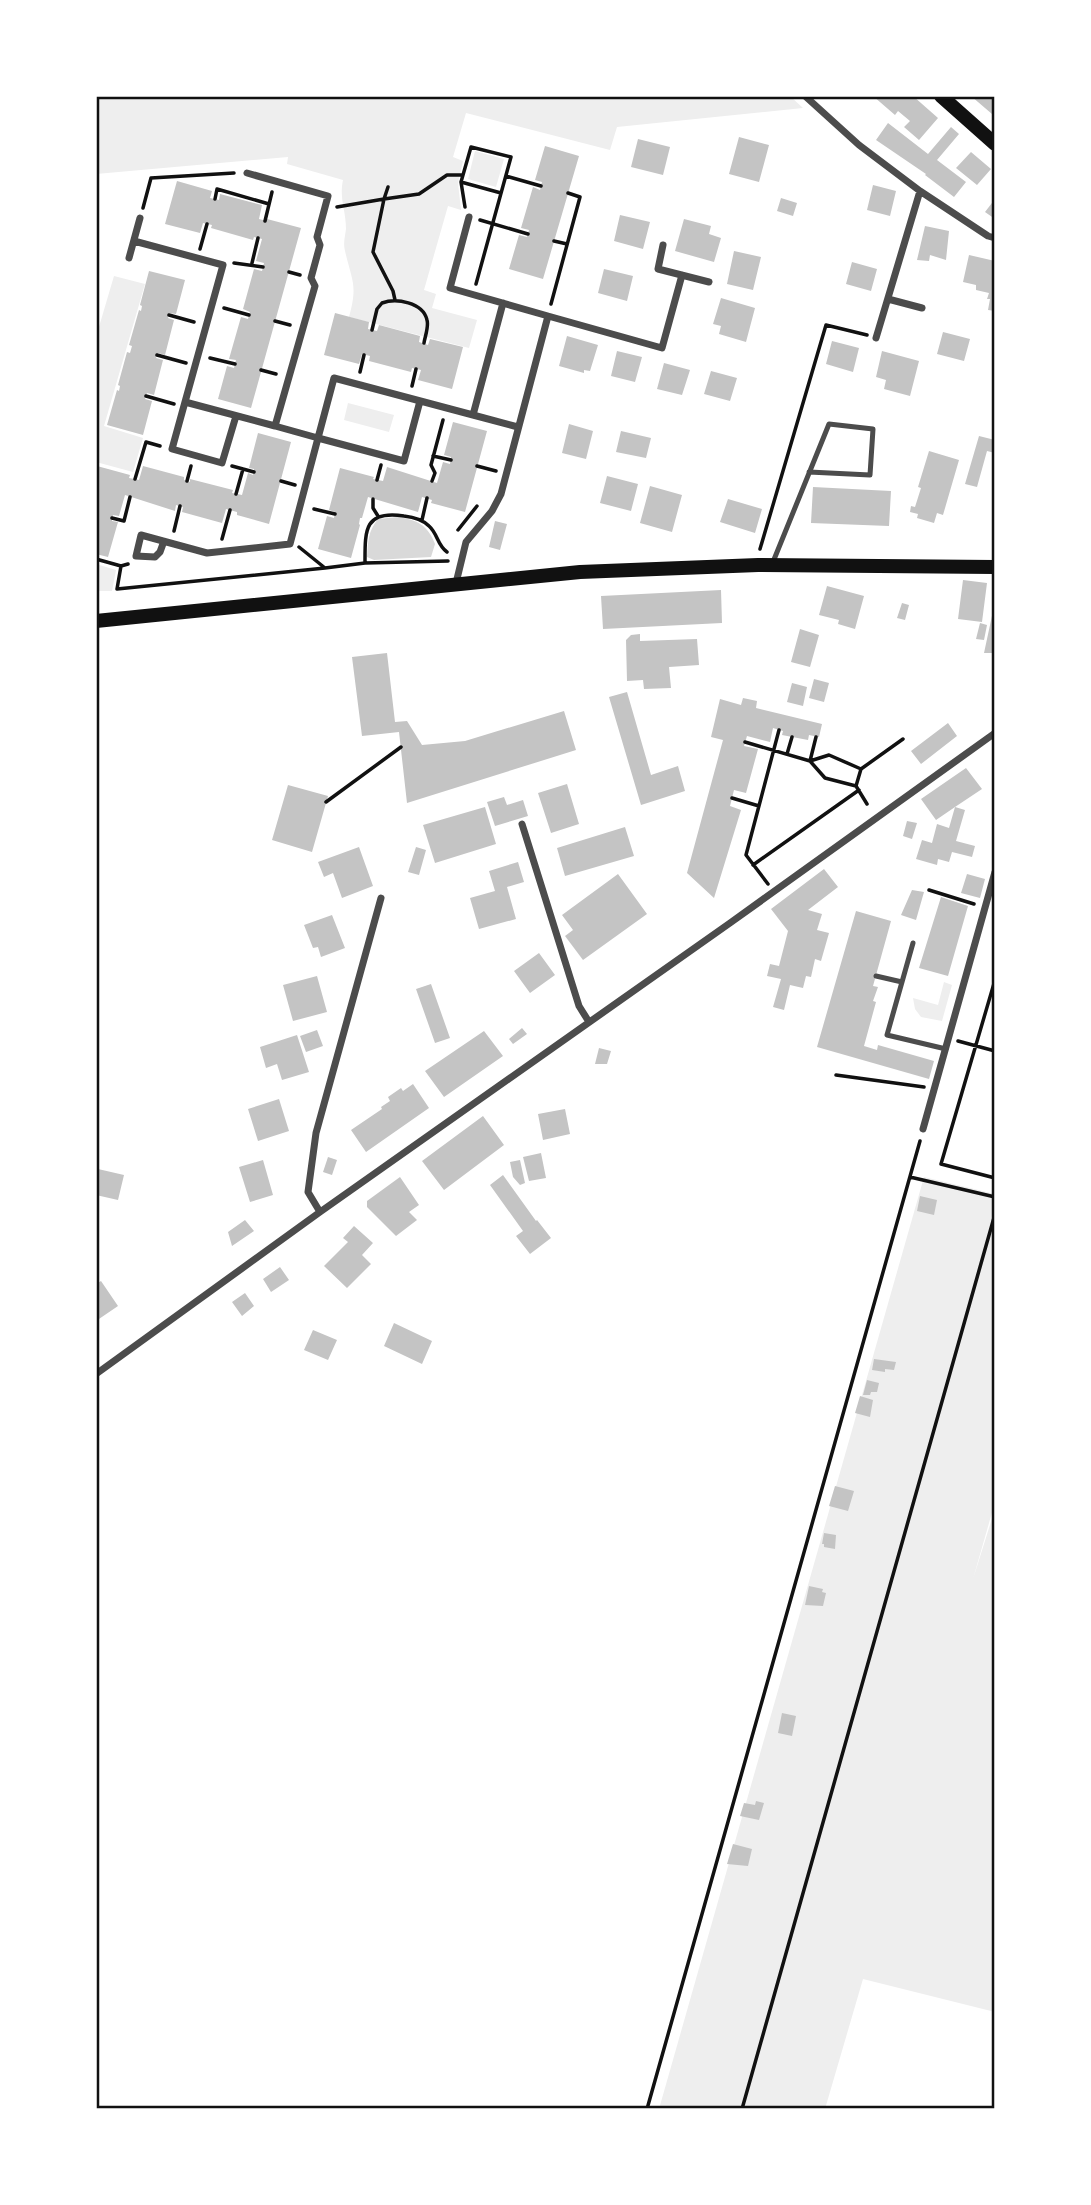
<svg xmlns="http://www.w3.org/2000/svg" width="1091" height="2205" viewBox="0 0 1091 2205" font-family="'IBM Plex Sans',sans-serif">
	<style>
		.green { fill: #eee }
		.water { fill: #d9d9d9 }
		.building { fill: #c4c4c4 }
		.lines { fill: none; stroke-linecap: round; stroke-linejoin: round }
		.path { stroke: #111; stroke-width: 3.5 }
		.service { stroke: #4c4c4c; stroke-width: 5 }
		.minor { stroke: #4c4c4c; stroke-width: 7 }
		.secondary { stroke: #111; stroke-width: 14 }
		.neatline { fill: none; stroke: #111; stroke-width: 2.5 }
	</style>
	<rect width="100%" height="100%" fill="#fff"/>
	<path class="green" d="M96 96H790L803 108 617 127 610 150 466 113 453 157 463 161 458 183 461 210 448 206 424 290 436 294 432 308 477 320 469 348 349 317C358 285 352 281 345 251 343 243 345 237 346 229 346 210 339 199 343 180L287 164 288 157 96 174Z
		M475 151 504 159 496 187 468 179Z
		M114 276 145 284 104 426 143 438 133 472 96 462V337Z
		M348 403 394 415 389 432 344 420Z
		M96 564 116 570 112 591H96Z
		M944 982 952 985 942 1021 921 1017 915 1009 913 998 938 1005Z
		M924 1177 995 1194V1502L973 1579 995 1509V2012L863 1979 825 2109H659Z"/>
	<path class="water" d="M398 517C417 520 428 525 435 544L431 557 374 560 367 557C368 542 368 531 378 519Z"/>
	<path class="building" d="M873 96H913L938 118 919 140 904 127 910 121 898 111 895 115Z
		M971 96H995V110L992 114Z
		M888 123 928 154 951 127 959 134 937 160 966 182 954 197 925 175 926 174 876 140Z
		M739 137 769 145 759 182 729 174Z
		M638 139 670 147 663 175 631 167Z
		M545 146 579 156 543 279 509 269 519 235 527 237 528 234 529 230 521 228 533 187 540 190 542 182 535 180Z
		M971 152 991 169 977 185 956 168Z
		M177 181 212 191 210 198 219 200 220 194 262 205 259 219 267 221V219L301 228 251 408 218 399 227 366 234 368 236 360 229 359 241 317 248 319 249 315 250 312 243 309 254 269 262 271 264 263 256 261 262 239 254 237 253 240 211 228 212 225 203 223 200 233 165 224Z
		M873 185 896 191 890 216 867 210Z
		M781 198 797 203 793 216 777 211Z
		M995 199V219L985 212Z
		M620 215 650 222 643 249 614 241Z
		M684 219 711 226 709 234 721 238 714 262 675 251Z
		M925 226 949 231 946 260 930 255 929 261 917 260Z
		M734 251 761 257 753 290 727 284Z
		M969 255 995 261V311L988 310 990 299H987L989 293 976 290V285L963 282Z
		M852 262 877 269 871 291 846 284Z
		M604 269 633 276 627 301 598 293Z
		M149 271 185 280 176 314 169 313 168 318 174 320 165 355 158 353 157 355 156 358 163 360 154 395 147 393 145 399 152 401 143 435 107 425 117 390 119 391 120 386 118 385 127 352 130 353 132 346 129 345 139 310 141 311 142 306 140 305Z
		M721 298 755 308 746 342 719 334 721 326 713 324Z
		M335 313 369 322 368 329 377 331 379 325 420 336 419 342 428 345 430 339 463 347 452 389 418 380 421 370 412 368 411 372 369 361 370 356 362 354 359 364 324 355Z
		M943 332 970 339 964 361 937 354Z
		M567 336 598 345 590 371 584 370V373L559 366Z
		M832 341 859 348 853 372 826 364Z
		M617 351 642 357 635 382 611 376Z
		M882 351 919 361 910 396 884 389 886 380 876 377Z
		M664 363 690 370 682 395 657 389Z
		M711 371 737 378 730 401 704 394Z
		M453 422 487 431 465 512 431 503 432 500 422 497 418 512 368 497 362 518H360L359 524 360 525 351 558 318 549 327 516 334 518 335 512 329 510 340 468 374 477 373 479 383 481 387 467 437 483 443 462 450 464 451 457 444 455Z
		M569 424 593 431 586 459 562 453Z
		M621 431 651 438 646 458 616 452Z
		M258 433 291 442 269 524 237 515V512L226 509 222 523 182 512 183 507 176 505 175 511 125 495 119 516 113 515 112 521 118 522 108 557 96 554 97 466 130 475 129 478 139 480 143 466 184 477V480L190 482V479L233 490 232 493 242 495 248 473 253 475 254 472V469L249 468Z
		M979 436 995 440V453L987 451 977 487 965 484Z
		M929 451 959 460 943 515 937 513 934 523 917 518 918 514 910 512 911 506 915 507 921 488 918 487Z
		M607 476 638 484 631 511 600 503Z
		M650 486 682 495 672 532 640 523Z
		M813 487 891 491 889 526 811 523Z
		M728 499 762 509 755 533 720 522Z
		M495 521 507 524 500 550 489 547Z
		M963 580 987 583 982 622 958 619Z
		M827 586 864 596 855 629 838 624 839 620 819 615Z
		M721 590 722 623 603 629 601 596Z
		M902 603 909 605 905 620 897 618Z
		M993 611H995V653H984Z
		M980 623 987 625 984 640 976 639Z
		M800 629 819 635 810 667 791 662Z
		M640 634V641L697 639 699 665 669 667 671 688 644 689 643 680 627 681 626 640 631 635Z
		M387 653 395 722 407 721 422 745 465 741 564 711 576 750 407 803 399 732 362 736 352 657Z
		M814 679 829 683 824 702 809 698Z
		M792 683 807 687 803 706 787 702Z
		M627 692 651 775 678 766 685 791 641 805 609 697Z
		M743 698 757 701 756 708 822 724 819 737 809 735 808 740 782 735 783 731 773 728 770 742 747 736 744 746 758 749 746 793 734 790 730 806 741 810 714 898 687 873 723 740 711 737 720 699 741 705Z
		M948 723 957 736 921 764 911 751Z
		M966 768 982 789 955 807 965 810 956 841 975 846 972 857 952 852 949 862 938 859 937 865 916 859 922 840 932 843 937 824 949 828 955 807 936 820 921 799Z
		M567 784 579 824 551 833 538 793Z
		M288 785 328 796 312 852 272 840Z
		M504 797 507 805 523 800 528 816 495 826 487 802Z
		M485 807 496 844 435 863 423 825Z
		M907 821 917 823 912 839 903 836Z
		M625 827 634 856 565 876 557 848Z
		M359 847 373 886 342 898 333 873 324 877 318 862Z
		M416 847 426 850 419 875 408 872Z
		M518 862 524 882 507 887 516 919 479 929 470 898 495 891 489 871Z
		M824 869 838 887 808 910 822 914 817 930 829 933 821 961 815 959 811 977 806 976 803 988 790 985 784 1010 773 1007 781 979 767 976 770 964 779 966 788 931 771 909Z
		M618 874 647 914 583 960 565 936 573 930 562 915Z
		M967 874 985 879 980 898 961 893Z
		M912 890 924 892 916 920 901 915Z
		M941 897 968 906 948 976 919 968Z
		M856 911 891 921 873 986 878 987 873 1001 876 1002 864 1046 877 1050 878 1045 934 1061 929 1079 817 1047Z
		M332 915 345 948 321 957 318 947 313 948 304 925Z
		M539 953 555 975 530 993 514 971Z
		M317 976 327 1012 293 1021 283 985Z
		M431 984 450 1038 435 1043 416 989Z
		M522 1028 527 1034 513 1044 509 1039Z
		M317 1030 323 1046 306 1052 300 1036Z
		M484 1031 503 1056 444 1097 425 1071Z
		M297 1035 309 1072 282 1080 277 1064 266 1068 260 1047Z
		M599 1048 611 1051 607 1064H595Z
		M413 1084 429 1108 366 1152 351 1130 382 1109 381 1107 390 1101 388 1097 401 1088 403 1091Z
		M279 1099 289 1131 258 1141 248 1109Z
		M565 1109 570 1134 543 1140 538 1114Z
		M483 1116 504 1145 444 1190 422 1161Z
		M541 1153 546 1178 529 1181 523 1157Z
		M328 1157 337 1160 332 1175 323 1172Z
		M263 1160 273 1195 250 1202 239 1167Z
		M520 1160 525 1183 520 1185 513 1177 510 1162Z
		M98 1169 124 1175 118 1200 96 1195Z
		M503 1175 536 1221 537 1220 551 1238 530 1254 516 1236 523 1231 490 1185Z
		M400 1177 419 1205 409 1212 417 1220 396 1236 367 1207V1201Z
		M920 1196 937 1200 934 1215 917 1211Z
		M245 1220 254 1231 232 1246 228 1232Z
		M354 1226 373 1243 362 1255 371 1264 347 1288 324 1266 348 1242 343 1238Z
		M280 1267 289 1280 271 1292 263 1279Z
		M101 1281 118 1306 96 1321V1284Z
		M245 1293 254 1306 242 1316 232 1302Z
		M394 1323 432 1341 422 1364 384 1346Z
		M313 1330 337 1340 328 1360 304 1350Z
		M874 1359 896 1362 894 1370 885 1369V1372L872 1370Z
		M867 1380 879 1383 877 1392H871L870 1395H863Z
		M860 1396 873 1400 870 1417 855 1413Z
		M835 1486 854 1491 848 1511 829 1506Z
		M824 1533 836 1535 835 1549 824 1547V1544H822Z
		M809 1586 823 1589 822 1592 826 1593 823 1606 805 1605Z
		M782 1713 796 1716 792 1736 778 1733Z
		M756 1801 764 1803 759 1820 740 1816 744 1803 755 1805Z
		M733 1844 752 1849 748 1866 727 1864Z"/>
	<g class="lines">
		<path class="path" d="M506 176 541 186
			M461 182 501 193
			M215 199 217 189 269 204
			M337 207 384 199 388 187
			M465 207 461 182 471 147 511 157 476 284
			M143 208 151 178 234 173
			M480 220 528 234
			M265 221 272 192
			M554 241 567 244
			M200 249 207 224
			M234 263 263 267
			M252 263 258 238
			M289 272 300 275
			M395 300 393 291 373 252 384 199 419 194 447 175H463
			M551 304 580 197 568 193
			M224 308 249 315
			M169 315 194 322
			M275 321 290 325
			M372 330 377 309 382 303C396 298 423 302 427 320 429 327 425 336 424 343
			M157 355 186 363
			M210 358 235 364
			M261 370 276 374
			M360 372 364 355
			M412 386 416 369
			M146 396 174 404
			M433 456 451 460
			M232 466 254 472
			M477 466 496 471
			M135 479 146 442 160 446
			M377 480 381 465
			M187 481 191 466
			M281 481 295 485
			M432 481 435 473 431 465 443 420
			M236 494 243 469
			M373 499V508L378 516
			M314 509 335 514
			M112 518 124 521 130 497
			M422 520 427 498
			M458 530 477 506
			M174 531 180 506
			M222 539 230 510
			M299 547 325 568 365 563 448 561
			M760 549 826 325 867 335
			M96 559 121 566
			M365 563C365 530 364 510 404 516 413 517 422 519 429 526 438 534 437 545 447 552
			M128 564 121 566 117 589 325 568
			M745 742 810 761 816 737
			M787 754 792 737
			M861 769 903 739
			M856 786 861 769 829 755 810 761 825 778 856 786 867 804
			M732 798 759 806
			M326 802 401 747
			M753 865 859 790
			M768 884 746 855 779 730
			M929 890 974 904
			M995 980 941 1164 995 1178
			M958 1041 995 1051
			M836 1075 924 1087
			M910 1177 995 1197
			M647 2109 920 1141
			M742 2109 995 1214"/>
		<path class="service" d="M773 562 829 424 873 429 870 475 809 472
			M876 976 902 982 887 1035 946 1049
			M902 982 913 943"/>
		<path class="minor" d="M805 96 859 145 920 191 988 236 995 238
			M247 173 328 196 317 237 320 245 311 278 315 286 275 426 318 438 334 378 473 415
			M134 241 223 265 185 402 275 426
			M663 245 658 269 709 282
			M129 258 140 218
			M888 299 922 308
			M503 303 473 415 518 427
			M548 316 662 348 682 275
			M876 338 920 191
			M185 402 172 449 222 463 236 416
			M164 541 160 552 155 557 136 556 141 535 207 553 290 544 318 438 404 461 420 401
			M456 583 466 542 492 511 501 494 548 316 450 288 469 217
			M522 824 579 1006 589 1022
			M923 1129 995 872
			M320 1212 308 1192 316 1133 381 898
			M96 1374 320 1212 730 923 995 733"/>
		<path class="secondary" d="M941 96 995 144
			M96 621 580 572 758 565 995 567"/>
	</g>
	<rect width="1091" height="2205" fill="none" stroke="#ffffff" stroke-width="196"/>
	<rect x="98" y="98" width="895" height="2009" class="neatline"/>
</svg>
